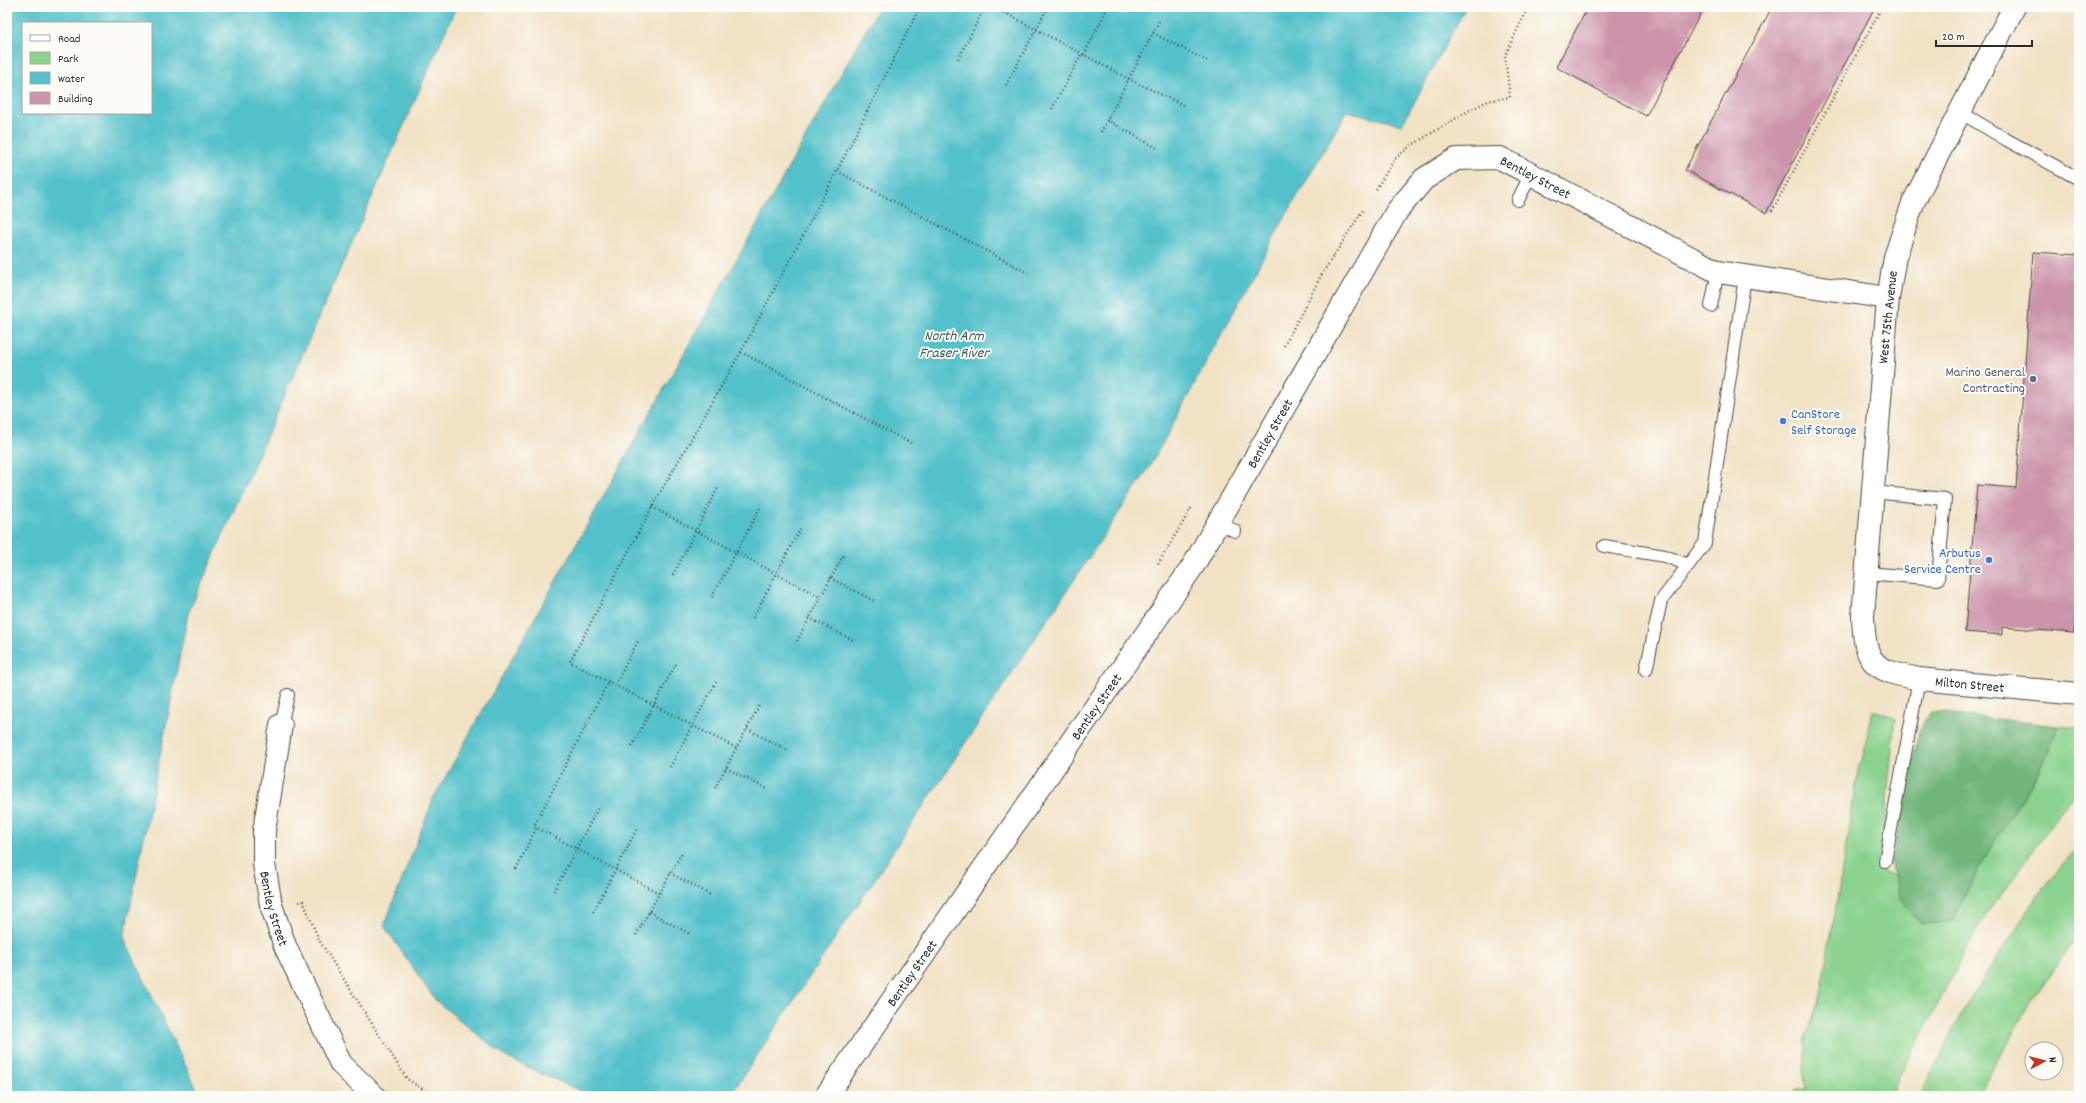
<svg xmlns="http://www.w3.org/2000/svg" width="2086" height="1103" viewBox="0 0 2086 1103" font-family="Dekko,sans-serif">
	<style>
		.green { fill: #8bd38e; stroke: #5b7f5c }
		.forest { fill: #70b579; stroke: #4e7052 }
		.water { fill: #53c1ca; stroke: #3f767a; fill-rule: evenodd }
		.building { fill: #cc94ab }
		.lines { fill: none; stroke-linecap: round; stroke-linejoin: round }
		.lane-casing { stroke: #494642; stroke-width: 14 }
		.street-casing { stroke: #494642; stroke-width: 24 }
		.path { stroke: #494642; stroke-width: 2.5; stroke-dasharray: 1 3; stroke-linecap: butt }
		.lane { stroke: #fff; stroke-width: 12 }
		.street { stroke: #fff; stroke-width: 22 }
		.service-dot { fill: #5c6f8a; stroke: #fdfcf7; stroke-width: 1.5 }
		.shop-dot { fill: #3f7fe0; stroke: #fdfcf7; stroke-width: 1.5 }
		.labels { text-anchor: middle; stroke-width: 4; stroke-linejoin: round; paint-order: stroke }
		.street-label { font-size: 14px; fill: #2b2b2b; stroke: #fdfcf7 }
		.service-label { font-size: 14px; fill: #4e5e75; stroke: #fdfcf7; text-anchor: end }
		.shop-label { font-size: 14px; fill: #366cbe; stroke: #fdfcf7; text-anchor: start }
		.water-label { font-size: 15px; font-style: italic; fill: #396063; stroke: #fdfcf7 }
	</style>
	<rect width="100%" height="100%" fill="#fdfcf7"/>
	<filter id="ink" filterUnits="userSpaceOnUse"><feTurbulence type="fractalNoise" baseFrequency=".025" numOctaves="2"/><feDisplacementMap in="SourceGraphic" scale="8" xChannelSelector="R" yChannelSelector="G"/><feConvolveMatrix kernelMatrix="1 2 1 2 8 2 1 2 1" color-interpolation-filters="sRGB"/></filter>
	<filter id="wash" filterUnits="userSpaceOnUse"><feTurbulence type="fractalNoise" baseFrequency=".012" numOctaves="4" result="noise"/><feDisplacementMap in="SourceGraphic" scale="16" xChannelSelector="R" yChannelSelector="G"/><feGaussianBlur stdDeviation="0.9" result="paint"/><feColorMatrix in="noise" values="0 0 0 0 0 0 0 0 0 0 0 0 0 0 0 0 0 1.4 0 .05"/><feComposite in="paint" operator="in"/></filter>
	<g filter="url(#wash)">
		<rect width="100%" height="100%" fill="#f1e2c5"/>
		<path class="green" d="M1872 710 1895 717 1880 869 1894 876 1899 898 1952 921C1963 899 1974 876 1986 855 2011 812 2043 774 2058 726L2079 728V786L1979 925 1898 1079 1892 1096H1795L1796 1089H1807L1804 1069 1806 1038 1818 1004 1835 913 1859 764 1862 761Z
			M2079 845V935L2034 996 1977 1096H1920L1962 1012 2041 891Z"/>
		<path class="forest" d="M1930 711 2058 726C2043 774 2011 812 1986 856 1974 877 1963 899 1952 921L1922 925 1899 898 1891 862 1919 731Z"/>
		<path class="water" d="M7 7H456L188 614 124 938 200 1096H7ZM23 23H151V113H23Z
			M879 7H1466L1402 125 1347 111 1280 226 1150 466 734 1090 716 1096H591L506 1057 436 1001 384 926 434 797Z"/>
		<g id="blocks">
			<path class="building" d="M1588 7H1704L1646 116 1556 67Z
				M1772 7H1875L1766 213 1685 170Z
				M2033 252 2079 255V565L2074 633 2002 627V635L1965 632 1977 485 2016 488Z"/>
		</g>
	</g>
	<g filter="url(#ink)">
		<use href="#blocks" fill-opacity="0" stroke="#494642" stroke-width="1"/>
		<g class="lines">
			<defs>
				<path id="lane" d="M1960 112 2007 140 2079 179
					M1518 200 1531 174
					M1711 306 1718 272
					M1218 523 1235 531
					M1604 546 1665 556 1688 565
					M1866 573 1938 579 1945 499 1872 492
					M1646 670 1661 601 1705 543 1745 277
					M281 725 288 695
					M1885 861 1919 679"/>
				<g id="street">
					<path id="s1" d="M2014 7 1913 203 1895 257 1888 298 1863 617C1865 665 1873 670 1919 679L2079 694"/>
					<path id="s2" d="M281 725 264 831V864L271 905 285 946 341 1064 374 1096"/>
					<path id="s3" d="M826 1096 1193 566 1397 211 1424 179 1456 159 1500 158 1718 272 1888 298"/>
				</g>
			</defs>
			<use href="#lane" class="lane-casing"/>
			<use href="#street" class="street-casing"/>
			<path class="path" d="M994 7 1129 79 1183 105
				M1153 33 1207 61
				M1084 55 1108 7
				M958 59 985 7
				M1006 85 1048 7
				M1052 109 1082 53
				M1107 120 1159 149
				M1101 132 1159 21
				M837 171 1028 273
				M1376 189 1395 159 1409 147 1468 111 1488 101 1510 97 1505 56 1528 7
				M1772 211 1882 7
				M1284 346 1322 274 1363 210
				M741 352 912 444
				M652 507 820 597
				M1158 564 1192 507
				M673 575 719 486
				M830 578 876 602
				M712 597 760 508
				M753 618 800 529
				M809 618 853 640
				M797 641 844 554
				M609 681 534 826 659 893
				M615 685 638 641
				M747 729 789 751
				M632 746 677 662
				M736 748 570 662 652 507 741 352 837 171 920 7
				M670 767 716 682
				M726 768 767 789
				M715 788 759 706
				M516 869 537 827
				M670 873 711 895
				M554 891 599 806
				M299 902 303 901 319 940 407 1079 433 1096
				M593 912 638 827
				M649 912 690 934
				M636 935 682 853
				M794 1096 798 1090"/>
			<use href="#lane" class="lane"/>
			<use href="#street" class="street"/>
		</g>
	</g>
	<circle class="service-dot" cx="2033" cy="379" r="4"/>
	<g class="shop-dot">
		<circle cx="1783" cy="421" r="4"/>
		<circle cx="1989" cy="560" r="4"/>
	</g>
	<g class="labels">
		<g class="street-label">
			<text dy="5" stroke="none"><textPath href="#s3" startOffset="1218">Bentley Street</textPath></text>
			<text transform="translate(1887 317) rotate(-84)" y="5">West 75th Avenue</text>
			<text dy="5" stroke="none"><textPath href="#s3" startOffset="798">Bentley Street</textPath></text>
			<text dy="5" stroke="none"><textPath href="#s1" startOffset="786">Milton Street</textPath></text>
			<text dy="5" stroke="none"><textPath href="#s3" startOffset="474">Bentley Street</textPath></text>
			<text dy="5" stroke="none"><textPath href="#s2" startOffset="186">Bentley Street</textPath></text>
			<text dy="5" stroke="none"><textPath href="#s3" startOffset="150">Bentley Street</textPath></text>
		</g>
		<g class="service-label">
			<text x="2025" y="376">Marino General<tspan x="2025" dy="16">Contracting</tspan></text>
		</g>
		<g class="shop-label">
			<text x="1791" y="418">CanStore<tspan x="1791" dy="16">Self Storage</tspan></text>
			<text x="1981" y="557" text-anchor="end">Arbutus<tspan x="1981" dy="16">Service Centre</tspan></text>
		</g>
		<g class="water-label">
			<text x="954" y="340">North Arm<tspan x="954" dy="17">Fraser River</tspan></text>
		</g>
	</g>
	<rect width="2086" height="1103" fill="none" stroke="#fdfcf7" stroke-width="24"/>
	<rect x="22" y="22" width="130" height="92" fill="#fdfcf7" stroke="#a9a8a5"/>
	<rect x="30" y="35" width="20" height="6" fill="#ffffff" stroke="#a9a8a5"/>
	<text x="58" y="42" font-size="12" fill="#2b2b2b">Road</text>
	<rect x="30" y="52" width="20" height="12" fill="#8bd38e" stroke="#a9a8a5"/>
	<text x="58" y="62" font-size="12" fill="#2b2b2b">Park</text>
	<rect x="30" y="72" width="20" height="12" fill="#53c1ca" stroke="#a9a8a5"/>
	<text x="58" y="82" font-size="12" fill="#2b2b2b">Water</text>
	<rect x="30" y="92" width="20" height="12" fill="#cc94ab" stroke="#a9a8a5"/>
	<text x="58" y="102" font-size="12" fill="#2b2b2b">Building</text>
	<g transform="translate(2044 1061) rotate(83)"><circle r="19" fill="#fdfcf7" stroke="#a9a8a5"/>
	<path d="M0-3L7 15L0 10L-7 15Z" fill="#c8321e"/>
	<text y="-6" font-size="11" font-weight="bold" text-anchor="middle" fill="#2b2b2b">N</text>
	</g>
	<path d="M1936 40v6h96v-6" fill="none" stroke="#2b2b2b" stroke-width="2"/>
	<text x="1942" y="40" font-size="12" fill="#2b2b2b" stroke="#fdfcf7" stroke-width="3" paint-order="stroke">20 m</text>
</svg>
